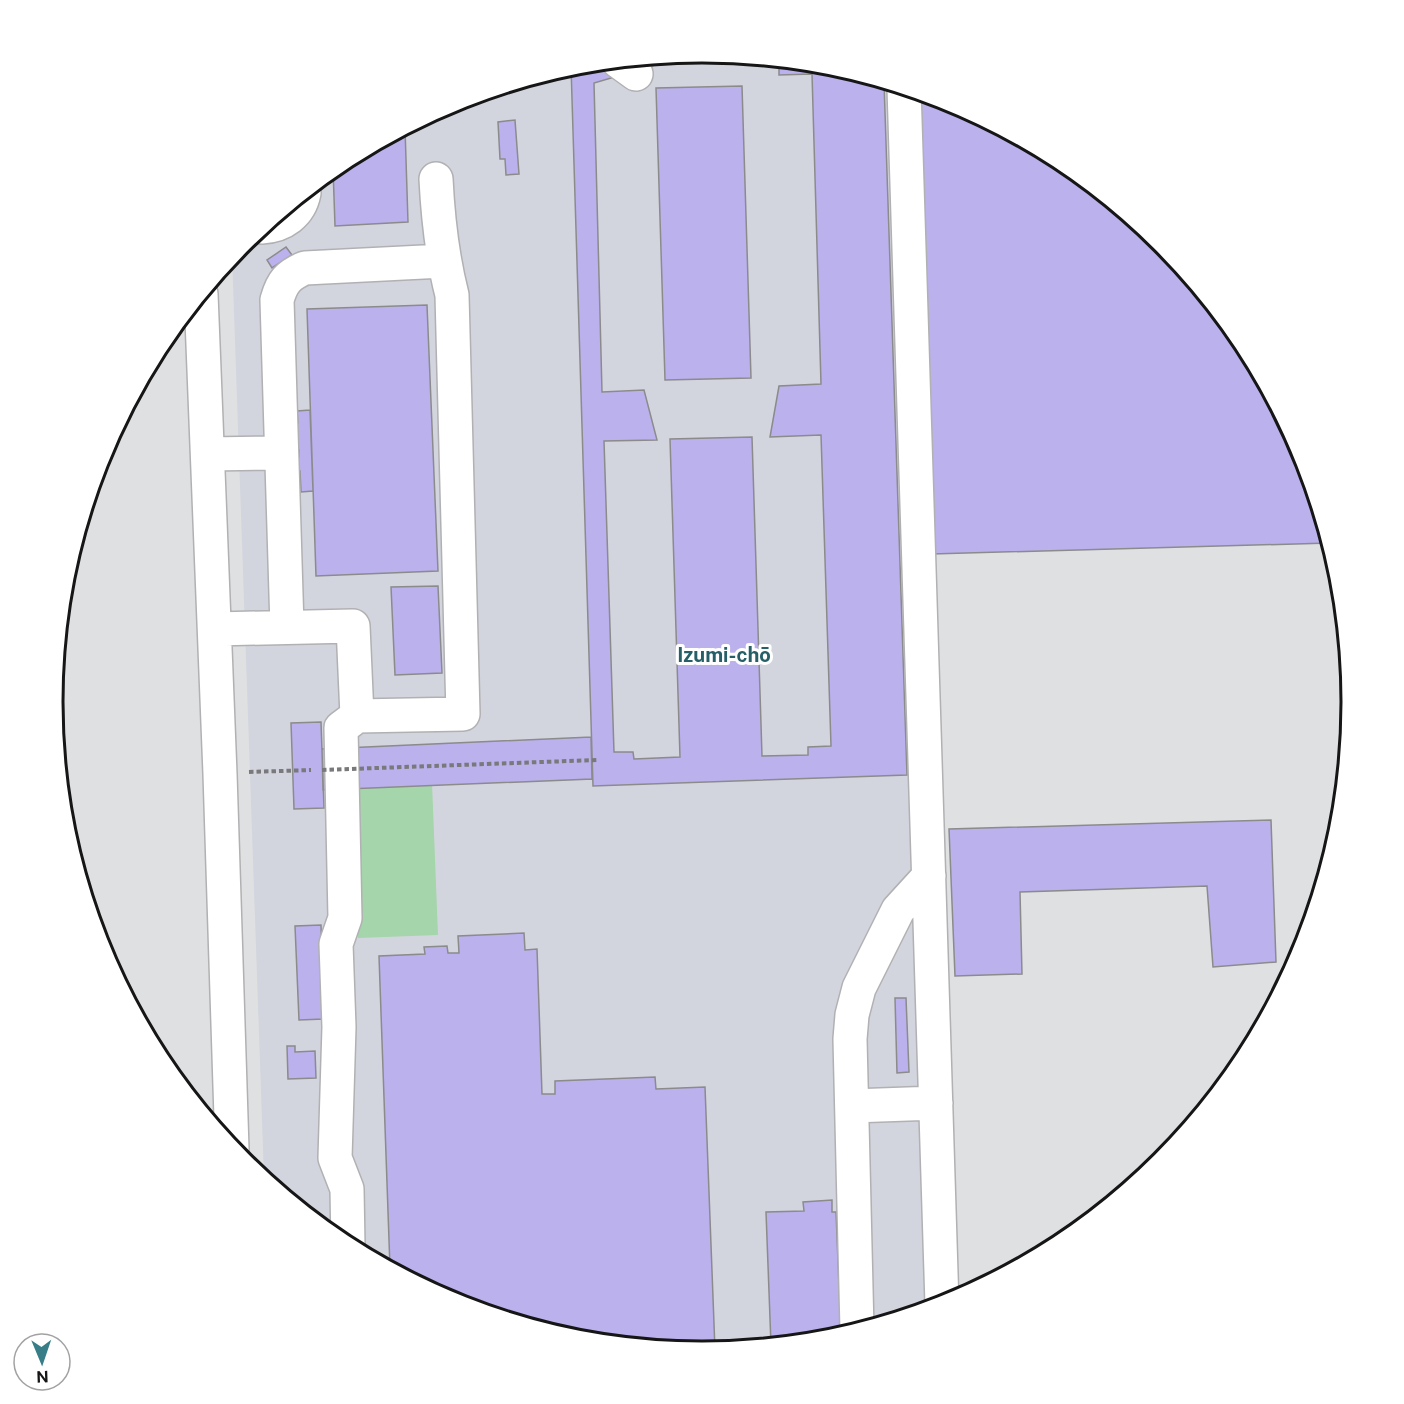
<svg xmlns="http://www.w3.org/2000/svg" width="1404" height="1404" viewBox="0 0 1404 1404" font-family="'Public Sans',sans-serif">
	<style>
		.built { fill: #d3d5de }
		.green { fill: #a5d5aa }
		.building { fill: #bab1ed; stroke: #8b8b8c; stroke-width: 1.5; fill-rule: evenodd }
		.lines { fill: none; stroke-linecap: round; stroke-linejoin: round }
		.minor-casing { stroke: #b1b1b3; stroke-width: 36 }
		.path { stroke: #79797b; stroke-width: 4; stroke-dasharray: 4.5 3; stroke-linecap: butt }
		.minor { stroke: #fff; stroke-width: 33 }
		.path-bridge { stroke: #79797b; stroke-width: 4; stroke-dasharray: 4.5 3; stroke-linecap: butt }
		.labels { text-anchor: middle; stroke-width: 6; stroke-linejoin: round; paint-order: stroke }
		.quarter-label { font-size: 20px; font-weight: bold; fill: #265f67; stroke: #fff }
		.rim { fill: none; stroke: #161617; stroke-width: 3 }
	</style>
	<rect width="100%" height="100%" fill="#dfe0e2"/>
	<path class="built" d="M702 53 829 65 918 92 950 1302 828 1339 702 1351 575 1339 453 1302 341 1242 264 1179 232 256 243 242 341 162 454 102 576 65Z"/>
	<path class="green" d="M432 783 438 935 358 938 352 786Z"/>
	<path class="building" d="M697 53 829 65 884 82 907 775 593 786 571 66Z
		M709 53 779 60V75L812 74 821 384 779 386 770 437 821 435 831 746 808 747V755L762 756 752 437 670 439 680 757 634 759 633 752H614L604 441 657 440 644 390 602 392 594 83 692 54ZM742 86 751 378 665 380 656 88Z
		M918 92 951 102 1063 162 1162 243 1242 341 1302 454 1329 543 932 554Z
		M515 120 519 174 506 175 505 159H500L498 122Z
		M405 128 408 222 335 226 333 168 341 162Z
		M286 247 292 255 272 268 267 260Z
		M427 305 438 571 316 576 307 309Z
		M310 410 313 491 301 492 300 471H293L292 457H299V450H291V437H298V432L291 433V423H298L297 411Z
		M438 586 442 673 395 675 391 587Z
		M321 722 324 808 294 809 291 723Z
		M591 737 592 779 323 790 322 749Z
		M1271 820 1276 962 1213 967 1207 886 1020 892 1022 974 955 976 949 829Z
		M321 925 324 1019 299 1020 295 926Z
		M524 933 525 950 537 949 542 1094H555V1081L655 1077 656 1089 705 1087 715 1350 702 1351 575 1339 453 1302 390 1268 379 956 425 954 424 947 447 946 448 953H459L458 936Z
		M895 998H906L909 1072 897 1073Z
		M287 1046H295V1052L315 1051 316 1078 288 1079Z
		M832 1200V1212H836L841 1335 828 1339 771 1345 766 1212 804 1211 803 1202Z"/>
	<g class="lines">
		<defs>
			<path id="minor" d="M618 61 636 74
				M904 88 942 1305
				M262 227C283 226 300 214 304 193
				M201 294 220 774 232 1149
				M208 454 281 453
				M287 627 277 300C282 282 288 275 305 268L443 261
				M215 629 353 626 357 716 463 714 452 295C442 256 438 219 436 179
				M852 1106 936 1103
				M348 1246 347 1189 335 1158 339 1027 336 944 345 918 341 728 357 716
				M857 1330 850 1039 852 1015 859 988 898 910 929 876"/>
		</defs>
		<use href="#minor" class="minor-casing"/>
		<path class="path" d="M249 772 311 770"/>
		<use href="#minor" class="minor"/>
		<path class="path-bridge" d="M322 770 597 760"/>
	</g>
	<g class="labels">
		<g class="quarter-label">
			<text x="724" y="662">Izumi-chō</text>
		</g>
	</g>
	<path d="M0 0H1404V1404H0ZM63 702a639 639 0 1 1 1278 0a639 639 0 1 1-1278 0Z" fill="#fff" fill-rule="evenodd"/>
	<path class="rim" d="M63 702a639 639 0 1 1 1278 0a639 639 0 1 1-1278 0Z"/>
	<g transform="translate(42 1362) rotate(178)"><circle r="28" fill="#ffffff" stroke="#a2a2a2" stroke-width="1.5"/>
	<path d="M0-4.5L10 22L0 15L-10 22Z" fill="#377e89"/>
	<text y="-9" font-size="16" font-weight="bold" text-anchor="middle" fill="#161617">N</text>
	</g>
</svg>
